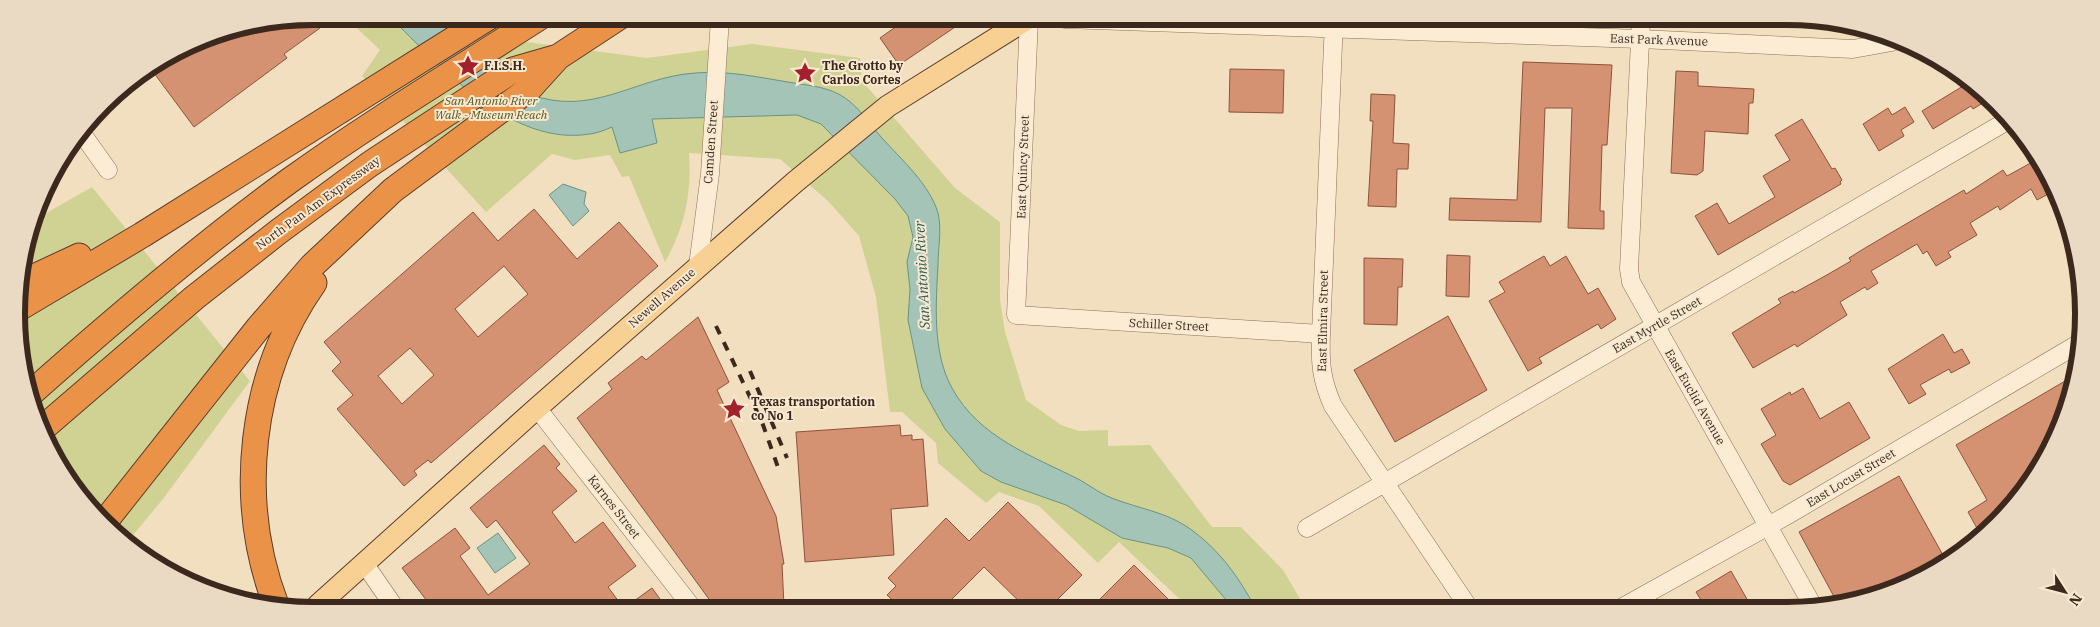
<svg xmlns="http://www.w3.org/2000/svg" width="2100" height="627" viewBox="0 0 2100 627" font-family="'IBM Plex Serif',serif">
	<style>
		.green { fill: #d0d293 }
		.water { fill: #a3c4b7; stroke: #699385 }
		.building { fill: #d49272; stroke: #8f5339; fill-rule: evenodd }
		.lines { fill: none; stroke-linecap: round; stroke-linejoin: round }
		.minor-casing { stroke: #8e6e56; stroke-width: 19 }
		.major-casing { stroke: #5b3d2b; stroke-width: 23 }
		.highway-casing { stroke: #5b3d2b; stroke-width: 27 }
		.minor { stroke: #fcecd4; stroke-width: 18 }
		.major { stroke: #f9d094; stroke-width: 21 }
		.highway { stroke: #ea9348; stroke-width: 25 }
		.rail { stroke: #3c281c; stroke-width: 4; stroke-dasharray: 9 9; stroke-linecap: butt }
		.labels { text-anchor: middle; stroke-width: 4; stroke-linejoin: round; paint-order: stroke }
		.street-label { font-size: 12px; fill: #3c281c; stroke: #f9e9d1 }
		.poi-label { font-size: 12px; font-weight: bold; fill: #3c281c; stroke: #f9e9d1; text-anchor: start }
		.park-label { font-size: 12px; font-style: italic; fill: #515a20; stroke: #f9e9d1 }
		.water-label { font-size: 14px; font-style: italic; fill: #2a5d55; stroke: #f9e9d1 }
		.rim { fill: none; stroke: #3c281c; stroke-width: 6 }
	</style>
	<rect width="100%" height="100%" fill="#f2dfc0"/>
	<path class="green" d="M344 16 483 17 527 42 647 58 752 44 860 58 862 81 955 188 1000 222V300L1005 332 1026 400 1061 425 1079 431 1108 430V446L1150 445 1212 527H1241L1283 570 1305 607H1188L1119 542 1098 563 1039 506 999 492 986 503 938 463 936 443 902 412H890L876 297 859 236 829 202 780 159 689 153C692 192 685 227 665 262L629 176 622 177 610 155 575 160 552 154 486 212 362 76 380 50Z
		M92 187 250 381 163 499 128 541 67 479 26 390 19 275 36 219Z"/>
	<path class="water" d="M390 17H431L529 94C593 118 635 77 695 73 728 70 762 78 794 83 805 85 818 86 829 90 854 98 866 120 882 138 901 159 930 185 938 213 942 230 938 248 938 265 936 304 932 352 952 388 979 438 1033 456 1080 480 1089 485 1098 492 1107 496 1137 509 1167 511 1193 531 1222 553 1238 577 1255 607H1232L1191 558 1168 548 1122 538 1066 505 1001 482 981 471 945 429 922 388 908 320 910 289 907 262 913 237 908 216 895 199 821 124 797 115 652 119 657 143 620 153 612 127C605 130 598 133 590 134 511 147 440 66 390 17Z
		M563 184 586 192 584 204 589 211 573 226 549 195Z
		M498 533 516 558 495 573 477 548Z"/>
	<path class="building" d="M312 17 320 28 284 54 287 58 194 127 151 69 200 39Z
		M908 18 967 19 899 65 880 38Z
		M1523 62 1612 65 1607 145H1602L1600 211H1604V229L1568 228 1572 108H1545L1541 222 1449 220 1450 198 1517 200Z
		M1230 69 1284 70 1283 113 1229 112Z
		M1676 71 1698 72V86L1754 89 1753 103H1749L1748 134 1705 131 1703 171 1697 175 1671 173Z
		M1968 83 1986 101 1973 109 1971 106 1933 129 1922 111Z
		M1371 94 1395 95 1393 143 1409 144 1408 169H1397L1396 207 1368 206 1373 121H1370Z
		M1905 107 1914 122 1901 130 1904 136 1879 151 1863 124 1888 108 1892 115Z
		M1802 119 1832 169 1835 168 1842 180 1840 182 1841 184 1718 255 1695 216 1717 203 1729 224 1775 197 1763 176 1790 160 1775 135Z
		M2038 159 2052 192 2037 200 2031 189 2000 210 1998 206 1970 223 1977 235 1948 252 1951 257 1936 266 1927 251 1923 254 1917 244 1871 271 1878 283 1867 290 1865 287 1840 302 1847 315 1797 347 1795 344 1753 368 1732 333 1781 303 1778 299 1793 291 1794 293 1825 276 1851 261 1849 258 1865 248 1964 190 1966 194 2003 170 2007 176Z
		M534 209 577 259 619 222 658 266 431 463 428 460 414 471 417 475 404 486 337 409 353 395 332 371 341 362 324 342 473 212 498 241ZM504 266 528 294 478 337 455 309ZM410 348 434 375 402 404 378 376Z
		M1447 255 1470 256 1469 297 1446 296Z
		M1544 256 1550 266 1566 256 1588 294 1598 288 1616 319 1601 329 1598 324 1539 358 1542 363 1528 371 1489 301 1505 292 1499 282Z
		M1364 258 1403 259 1402 287H1398L1397 325 1364 324Z
		M1448 316 1487 390 1395 442 1354 370Z
		M698 317 729 382 717 390 776 516 784 564H782L784 606H714L577 418 612 389 608 383 642 356 646 360Z
		M1943 334 1954 353 1962 349 1970 363 1951 373 1949 369 1920 385 1926 394 1909 404 1888 369Z
		M2077 374 2044 462 1998 518 1978 530 1968 512 1987 500 1956 445Z
		M1803 388 1820 419 1849 402 1870 438 1790 485 1783 481 1761 444 1776 435 1761 409 1790 392 1791 395Z
		M900 425 901 436 912 435V440L923 439 928 506 891 509 894 555 805 562 796 432Z
		M544 445 560 464 556 468 577 491 552 512 575 543 603 522 636 566 608 587 622 606 430 605 402 568 455 528 470 548 460 556 488 595 530 564 496 520 487 528 470 508Z
		M1899 476 1944 557 1886 590 1838 604 1799 532Z
		M1008 502 1082 575 1050 607H1025L984 567 945 606H899L887 595 896 586 888 578 946 518 969 541Z
		M1134 565 1176 607H1092Z
		M1731 571 1752 608H1706L1696 592Z
		M652 588 665 606H627Z"/>
	<g class="lines">
		<defs>
			<path id="minor" d="M1029 19 1016 315 1321 334
				M1065 19 1640 39 1853 49 1892 42
				M1334 20 1321 334C1320 363 1321 379 1333 406L1469 608
				M1641 21 1629 269 1631 282 1814 608
				M83 135 108 170
				M698 266 710 174 720 18
				M537 408 691 606
				M1307 528 2007 121
				M364 563 393 605
				M1621 608 1786 516 2078 344"/>
			<path id="major" d="M318 605 537 408 795 182 888 106 1027 19"/>
			<path id="highway" d="M19 284 79 256
				M21 307 142 235 489 17
				M29 395C112 321 199 247 289 181 371 122 456 71 540 17
				M43 428 194 298 278 232 370 164 513 70 558 57 619 17
				M107 519 259 327 312 266 393 190 529 89 558 57
				M276 605C236 500 249 375 314 283"/>
		</defs>
		<use href="#minor" class="minor-casing"/>
		<use href="#major" class="major-casing"/>
		<use href="#highway" class="highway-casing"/>
		<use href="#minor" class="minor"/>
		<use href="#major" class="major"/>
		<use href="#highway" class="highway"/>
		<path class="rail" d="M716 326 762 422 780 473
			M750 371 787 458"/>
	</g>
	<defs>
		<symbol id="sight-bare" viewBox="-9 -9 18 18"><path d="M0-6L1.8-2.2L6-1.7L2.9 1.2L3.7 5.4L0 3.3L-3.7 5.4L-2.9 1.2L-6-1.7L-1.8-2.2Z" fill="#a3202d" stroke="#f9e9d1" stroke-width="2.5" paint-order="stroke"/></symbol>
	</defs>
	<g fill-rule="evenodd">
		<use href="#sight-bare" x="452" y="50" width="32" height="32"/>
		<use href="#sight-bare" x="789" y="57" width="32" height="32"/>
		<use href="#sight-bare" x="718" y="393" width="32" height="32"/>
	</g>
	<g class="labels">
		<g class="street-label">
			<text transform="translate(1659 40) rotate(2)" y="4">East Park Avenue</text>
			<text transform="translate(711 142) rotate(-86)" y="4">Camden Street</text>
			<text transform="translate(1023 167) rotate(-88)" y="4">East Quincy Street</text>
			<text transform="translate(318 203) rotate(-36)" y="4">North Pan Am Expressway</text>
			<text transform="translate(662 298) rotate(-41)" y="4">Newell Avenue</text>
			<text transform="translate(1323 321) rotate(-89)" y="4">East Elmira Street</text>
			<text transform="translate(1169 325) rotate(3)" y="4">Schiller Street</text>
			<text transform="translate(1657 325) rotate(-30)" y="4">East Myrtle Street</text>
			<text transform="translate(1695 397) rotate(60)" y="4">East Euclid Avenue</text>
			<text transform="translate(1851 478) rotate(-31)" y="4">East Locust Street</text>
			<text transform="translate(614 507) rotate(52)" y="4">Karnes Street</text>
		</g>
		<g class="poi-label">
			<text x="484" y="70">F.I.S.H.</text>
			<text x="822" y="70">The Grotto by<tspan x="822" dy="14">Carlos Cortes</tspan></text>
			<text x="751" y="406">Texas transportation<tspan x="751" dy="14">co No 1</tspan></text>
		</g>
		<g class="park-label">
			<text x="491" y="105">San Antonio River<tspan x="491" dy="14">Walk - Museum Reach</tspan></text>
		</g>
		<g class="water-label">
			<text transform="translate(922 275) rotate(-93)" y="5">San Antonio River</text>
		</g>
	</g>
	<path d="M0 0H2100V627H0ZM313 25H1787A288 288 0 0 1 2075 313V314A288 288 0 0 1 1787 602H313A288 288 0 0 1 25 314V313A288 288 0 0 1 313 25Z" fill="#eadac3" fill-rule="evenodd"/>
	<path class="rim" d="M313 25H1787A288 288 0 0 1 2075 313V314A288 288 0 0 1 1787 602H313A288 288 0 0 1 25 314V313A288 288 0 0 1 313 25Z"/>
	<g transform="translate(2065 592) rotate(126)" stroke="#f9e9d1" stroke-width="4" paint-order="stroke">
	<path d="M0-4L9 19L0 12L-9 19Z" fill="#3c281c"/>
	<text y="-8" font-size="14" font-weight="bold" text-anchor="middle" fill="#3c281c">N</text>
	</g>
</svg>
